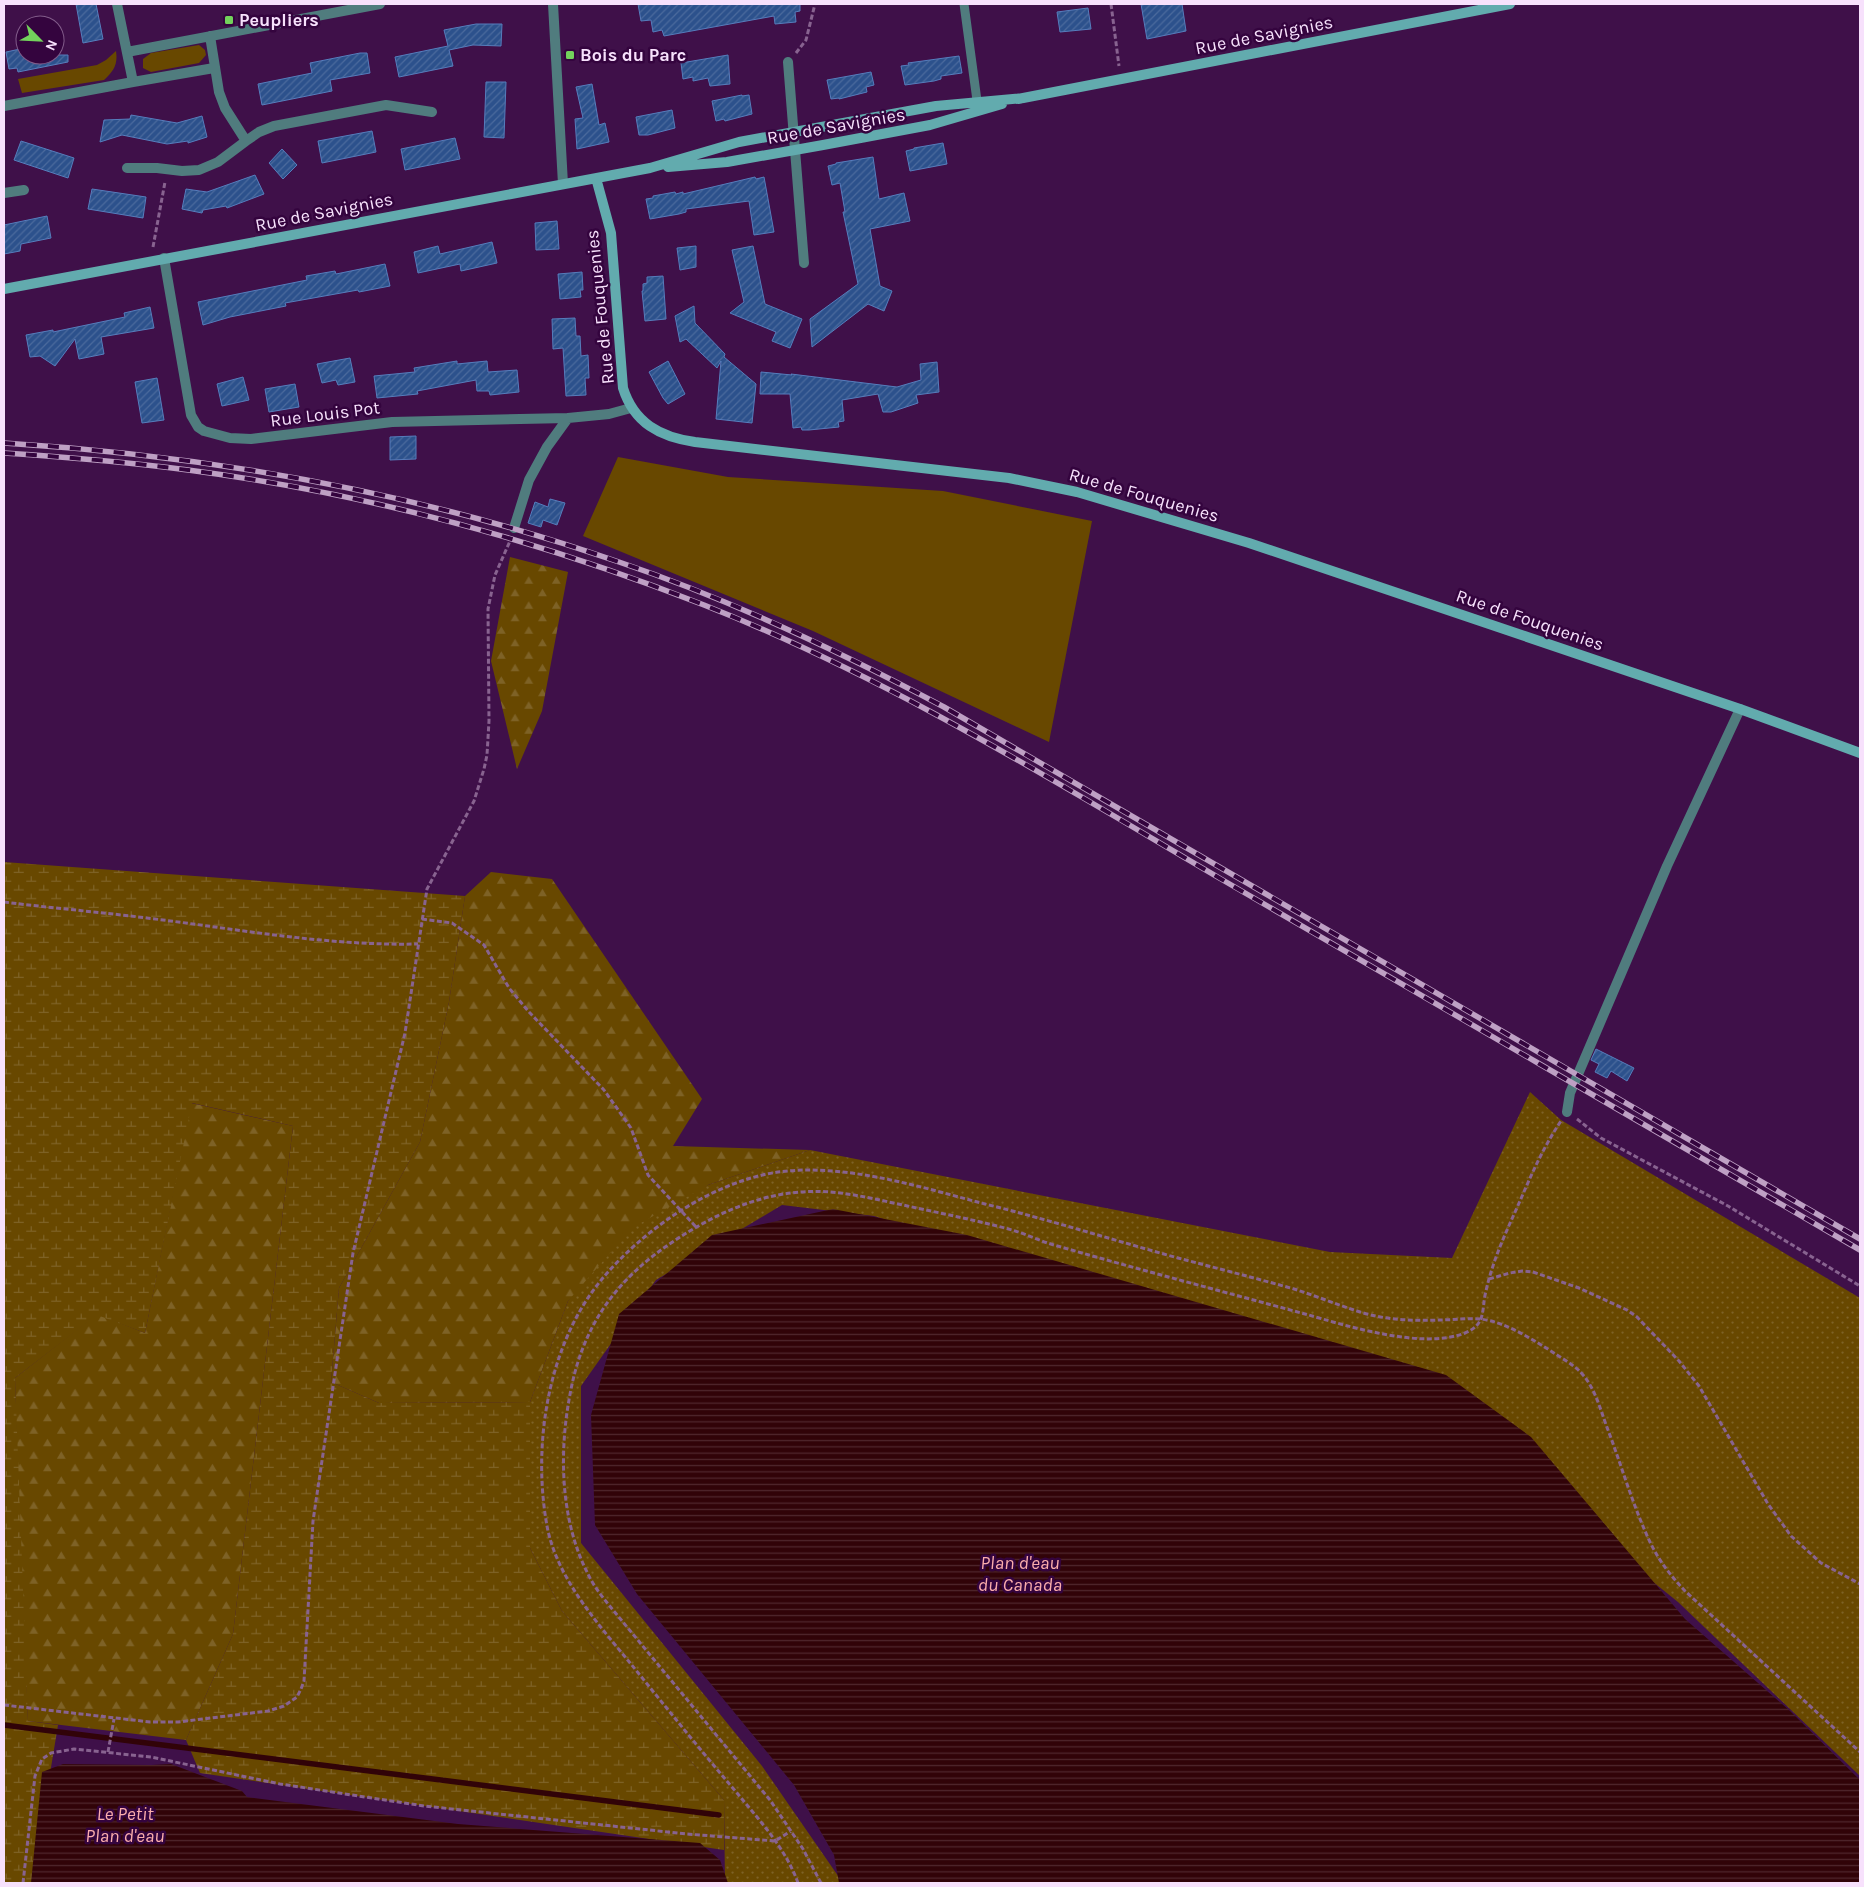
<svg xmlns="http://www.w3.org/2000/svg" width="1864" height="1887" viewBox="0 0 1864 1887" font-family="Karla,sans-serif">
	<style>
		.grass { fill: #684800 }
		.forest { fill: url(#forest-firs) }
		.wetland { fill: url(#wetland-marsh) }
		.park { fill: url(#park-dots) }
		.water { fill: url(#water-rules) }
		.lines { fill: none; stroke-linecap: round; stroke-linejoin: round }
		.stream { stroke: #310308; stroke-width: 5.5 }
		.building { fill: url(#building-hatch); stroke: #567dbc }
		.path { stroke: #886390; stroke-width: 3; stroke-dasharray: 5 2.5; stroke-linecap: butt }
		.lane { stroke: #507c7e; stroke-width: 9 }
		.street { stroke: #507c7e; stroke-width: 10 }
		.secondary { stroke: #62abae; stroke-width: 10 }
		.rail-casing { stroke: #bea0c4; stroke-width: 5.5 }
		.rail { stroke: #34043e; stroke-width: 4; stroke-dasharray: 11; stroke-linecap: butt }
		.poi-dot { fill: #73d25c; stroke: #34043e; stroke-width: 2 }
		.labels { text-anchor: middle; stroke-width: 5; stroke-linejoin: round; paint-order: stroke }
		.poi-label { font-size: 18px; font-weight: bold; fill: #f7e1fc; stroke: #34043e; text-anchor: start }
		.street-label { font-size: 18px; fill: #f7e1fc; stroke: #34043e }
		.water-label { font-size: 19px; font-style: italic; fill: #fbadac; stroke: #34043e }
	</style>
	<defs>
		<pattern id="forest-firs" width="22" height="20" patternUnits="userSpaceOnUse" patternTransform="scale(1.25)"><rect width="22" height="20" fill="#684800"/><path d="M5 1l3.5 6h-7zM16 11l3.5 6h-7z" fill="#7e6226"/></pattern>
		<pattern id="wetland-marsh" width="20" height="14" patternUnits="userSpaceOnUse" patternTransform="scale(1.25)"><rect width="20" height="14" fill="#684800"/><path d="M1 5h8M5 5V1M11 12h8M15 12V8" fill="none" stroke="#7e6226"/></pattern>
		<pattern id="park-dots" width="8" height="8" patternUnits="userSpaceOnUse" patternTransform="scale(1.25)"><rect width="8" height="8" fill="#684800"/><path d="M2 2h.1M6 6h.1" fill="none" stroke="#7e6226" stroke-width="1.8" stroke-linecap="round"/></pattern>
		<pattern id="water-rules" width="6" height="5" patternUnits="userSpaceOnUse" patternTransform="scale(1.25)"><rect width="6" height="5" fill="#310308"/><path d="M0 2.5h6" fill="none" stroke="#50272d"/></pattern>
		<pattern id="building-hatch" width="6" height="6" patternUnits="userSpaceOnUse" patternTransform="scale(1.25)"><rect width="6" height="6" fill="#2c518c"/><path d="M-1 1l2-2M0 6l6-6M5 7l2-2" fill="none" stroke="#4b6a9d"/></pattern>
	</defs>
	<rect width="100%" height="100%" fill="#3f1049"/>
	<path class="grass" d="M199 45 205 50 206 55 199 63 151 72 143 68V59L151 53Z
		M116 51C118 64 114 71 104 80L22 93 18 79 97 65 106 60Z
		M618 457 728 477 943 491 1092 521 1049 742 813 631 583 536Z"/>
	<path class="forest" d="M510 557 568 572 542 711 517 769 491 661Z
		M491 872 552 879 702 1099 673 1146 810 1150 708 1185 568 1301 530 1402 379 1403 331 1382 339 1288 420 1142 449 1002 465 896Z
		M191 1103 293 1126 233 1634 186 1740 28 1721 19 1554 15 1378 97 1314 145 1333Z"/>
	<path class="wetland" d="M4 862 465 896 449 1002 420 1142 339 1288 331 1382 379 1403 530 1402V1548L562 1611 724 1800V1850L200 1773 186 1740 233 1634 293 1126 192 1103 145 1333 97 1315 15 1378 28 1721 58 1725 32 1883H4Z"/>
	<path class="park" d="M1530 1092 1561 1120 1860 1298V1776L1678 1602 1427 1400 1360 1370 874 1216 782 1205 656 1280 581 1386V1543L762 1766 843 1883H725L724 1800 562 1611 530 1548V1402L568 1301 632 1228 708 1185 810 1150 1330 1252 1452 1258Z"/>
	<path class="water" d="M833 1209 967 1235 1446 1375 1531 1437 1685 1619 1789 1710 1860 1780V1883H839L834 1855 794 1785 637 1594 595 1525 591 1415 619 1314 705 1241 712 1235Z
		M63 1764 151 1765 171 1764 242 1791 247 1797 458 1824 700 1843 720 1860 728 1883H31L42 1772Z"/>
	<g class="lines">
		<path class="stream" d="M4 1725 719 1815"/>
	</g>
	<path class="building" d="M76 4H96L103 39 83 43Z
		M638 4H800V11L795 12 796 22 775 24 774 16 664 36 662 30 653 32 651 20 641 21Z
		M1141 4H1182L1186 31 1147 39Z
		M1088 8 1091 29 1060 32 1057 12Z
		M476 24H502L501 46 473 45 449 50 453 66 399 77 395 57 448 46 444 30Z
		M25 48V55H68V62L18 72 17 68 9 69 6 52Z
		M360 53H367L370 73 330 80 332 91 262 105 258 84 312 73 310 63Z
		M728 55 730 84 710 86 708 78 693 81V77L683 79 681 63Z
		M959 56 962 73 941 76V79L934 81 905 85 901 66 909 65 908 63Z
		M871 72 874 85 866 87 867 92 839 99V98L831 99 827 80Z
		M486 82H506L504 138 484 137Z
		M592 84 599 125 605 123 609 142 577 149 575 119 583 118 576 87Z
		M742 95V96L749 95 752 114 725 121 724 119 716 121 712 101Z
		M672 110 675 128 648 135H639L636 117Z
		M131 115 177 123 202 116 207 137 188 143V141L167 144 122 135 100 142 104 120 130 119Z
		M372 131 376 152 322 163 318 141Z
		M455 138 460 159 405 170 401 149Z
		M21 141 74 158 68 178 14 160Z
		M943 143 947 164 910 171 906 151 914 149V148Z
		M282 149 297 165 283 179 269 163Z
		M873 157 879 199 904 193 910 221 870 229 880 286 892 291 884 311 868 304 812 347 810 319 858 284 843 212H845L840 183 832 185 828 166 836 164V163Z
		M255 175 264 194 227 208 226 206 203 210 202 213 182 209 186 189 207 192Z
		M755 177 756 179 764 177 774 232 754 235 749 201 686 209V212L679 214 650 219 646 199 653 198V196L675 192 676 194 683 192V194Z
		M92 189 146 197 143 218 88 209Z
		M47 216 51 238 21 244 20 251 4 254V225Z
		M557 221 559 249 536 250 535 223Z
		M492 242 497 263 461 271 460 264 418 273 414 252 438 246 440 254Z
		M696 246V267L680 270 677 248Z
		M753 246 765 304 802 319 790 348 772 341 776 332 730 313 744 302 732 250Z
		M385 264 390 286 359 292 358 290 285 303 286 306 230 317 203 325 198 302 307 280 306 276 335 271 336 274Z
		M582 272 583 290H580L581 297 560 299 558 274Z
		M663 276 666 319 645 321 642 291H643V284L647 283V277Z
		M694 306 695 323 725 354 724 357 756 384 752 423 716 419 721 361 717 368 686 339 680 342 675 316Z
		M150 307 154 328 101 337 104 354 79 359 75 339 55 366 40 356 30 357 26 335 53 330V332L125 317 124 313Z
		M575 318 576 336H580L581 356 588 355 589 378H585L586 395 566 396 563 348 553 349 552 319Z
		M350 358 355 382 338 385 336 380 322 383 317 364Z
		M457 361V364L487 361 488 372 517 370 519 392 490 395 489 391H477L476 380 417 391 418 394 377 398 374 376 415 372 414 368Z
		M668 361 685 394 668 404 663 398 649 372Z
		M937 362 939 392 916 395 918 403 891 412H883L878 394 842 400 844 421 838 422 839 427 809 430H802L801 427 793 428 790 394H760L761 372 792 375 791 374 897 387 921 380 920 364Z
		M243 377 249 400 222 406 217 384Z
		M157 378 164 420 142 423 135 382Z
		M295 384 299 407 269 412 265 389Z
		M416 436V459L390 460V437Z
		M550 499 565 503 557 525 543 520 541 527 528 523 535 502 548 507Z
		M1596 1049 1634 1068 1627 1081 1611 1071 1607 1078 1595 1072 1599 1064 1591 1060Z"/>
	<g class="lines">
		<path class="path" d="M1111 4 1119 66
			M796 53 806 40 815 4
			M153 247 165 182
			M4 902C51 908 99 912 147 918 238 929 326 946 418 944
			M422 919 452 923 484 945 509 988 529 1012 604 1090 631 1128 648 1175 696 1227
			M1577 1119 1601 1138 1728 1206 1860 1286
			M1489 1279 1510 1273 1522 1271 1533 1272 1579 1288 1627 1310 1637 1317 1679 1361 1699 1386 1768 1504 1791 1536 1821 1563 1860 1584
			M4 1705 150 1722H178L268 1711 284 1706 297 1697 301 1689 304 1681 313 1521 353 1253 405 1033 427 889 474 801 484 769 487 755 489 721 488 609 495 575 510 541
			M108 1752 114 1719
			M23 1883 35 1776 42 1759 51 1753 74 1749 151 1757 280 1784 424 1806 687 1834 775 1841 791 1831
			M798 1883C786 1849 760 1821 737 1793 702 1752 669 1711 635 1669 601 1627 557 1580 547 1526 532 1444 548 1344 602 1279 644 1229 712 1182 778 1172 846 1163 920 1187 985 1204 1050 1220 1113 1240 1178 1258 1216 1268 1255 1278 1294 1289 1316 1296 1338 1305 1360 1312 1386 1320 1412 1321 1439 1320 1452 1320 1466 1318 1479 1319 1508 1321 1544 1347 1568 1362 1575 1367 1578 1369 1583 1375 1596 1390 1601 1412 1608 1430 1622 1467 1633 1506 1650 1542 1659 1561 1671 1576 1685 1591L1860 1752
			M821 1883 803 1849 770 1800 613 1610C604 1599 594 1587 588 1574 561 1522 559 1456 569 1400 581 1327 615 1279 677 1239 714 1215 756 1195 801 1192 836 1189 869 1198 903 1205 939 1213 976 1220 1012 1230 1026 1234 1040 1241 1054 1245 1137 1269 1221 1291 1305 1314 1348 1326 1422 1350 1465 1333 1487 1324 1481 1310 1486 1291 1493 1259 1507 1230 1520 1201 1532 1173 1544 1146 1561 1121"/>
		<path class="lane" d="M964 4 978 108"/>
		<path class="street" d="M553 4 563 184
			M210 36 219 92 225 108 246 141 259 132 274 126 386 105 432 112
			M127 52 380 4
			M788 62 804 263
			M133 82 214 68
			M4 106 133 82 117 4
			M127 168H157L182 171 199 170 218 162 246 141
			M4 193 24 190
			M164 258 191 415 198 427 204 431 230 438 251 439 392 422 568 418 609 414 631 408
			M514 528 529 480 547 447 568 418
			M1567 1112 1570 1093 1667 866 1740 709"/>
		<path class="secondary" d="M1018 99 1510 4
			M668 167 727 162 823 145 930 125 1002 104
			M596 178 611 233 623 388C634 423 660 437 695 442L1009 478 1077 492 1249 543 1347 576 1740 709 1860 753
			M4 289 650 168 739 142 936 106 1024 98"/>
		<defs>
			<path id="rail" d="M4 443C213 456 420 493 619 562 732 600 839 651 944 707L1860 1239
				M4 453C65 457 127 462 188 470 365 493 538 540 704 605 885 676 1052 780 1221 879 1434 1003 1647 1126 1860 1250"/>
		</defs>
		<use href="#rail" class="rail-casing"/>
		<use href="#rail" class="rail"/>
	</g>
	<g class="poi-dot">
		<rect x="224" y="15" width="10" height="10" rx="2.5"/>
		<rect x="565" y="50" width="10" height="10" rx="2.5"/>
	</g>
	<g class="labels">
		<g class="poi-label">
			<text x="239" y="26">Peupliers</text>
			<text x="580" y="61">Bois du Parc</text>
		</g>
		<g class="street-label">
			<text transform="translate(1264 35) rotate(-11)" y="6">Rue de Savignies</text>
			<text transform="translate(836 126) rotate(-10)" y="6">Rue de Savignies</text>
			<text transform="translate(324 212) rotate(-11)" y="6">Rue de Savignies</text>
			<text transform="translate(600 307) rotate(-96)" y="6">Rue de Fouquenies</text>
			<text transform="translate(325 414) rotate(-7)" y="6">Rue Louis Pot</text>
			<text transform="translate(1144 495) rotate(16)" y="6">Rue de Fouquenies</text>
			<text transform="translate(1530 620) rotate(19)" y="6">Rue de Fouquenies</text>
		</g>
		<g class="water-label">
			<text x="1020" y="1569">Plan d'eau<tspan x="1020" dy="22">du Canada</tspan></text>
			<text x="125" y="1820">Le Petit<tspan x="125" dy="22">Plan d'eau</tspan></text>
		</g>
	</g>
	<rect width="1864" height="1887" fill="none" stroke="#f7e1fc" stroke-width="10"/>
	<g transform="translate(40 40) rotate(114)"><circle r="24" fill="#34043e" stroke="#825c8a"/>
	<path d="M0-4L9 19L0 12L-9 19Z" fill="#73d25c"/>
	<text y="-8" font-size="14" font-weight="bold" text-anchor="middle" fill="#f7e1fc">N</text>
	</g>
</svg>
